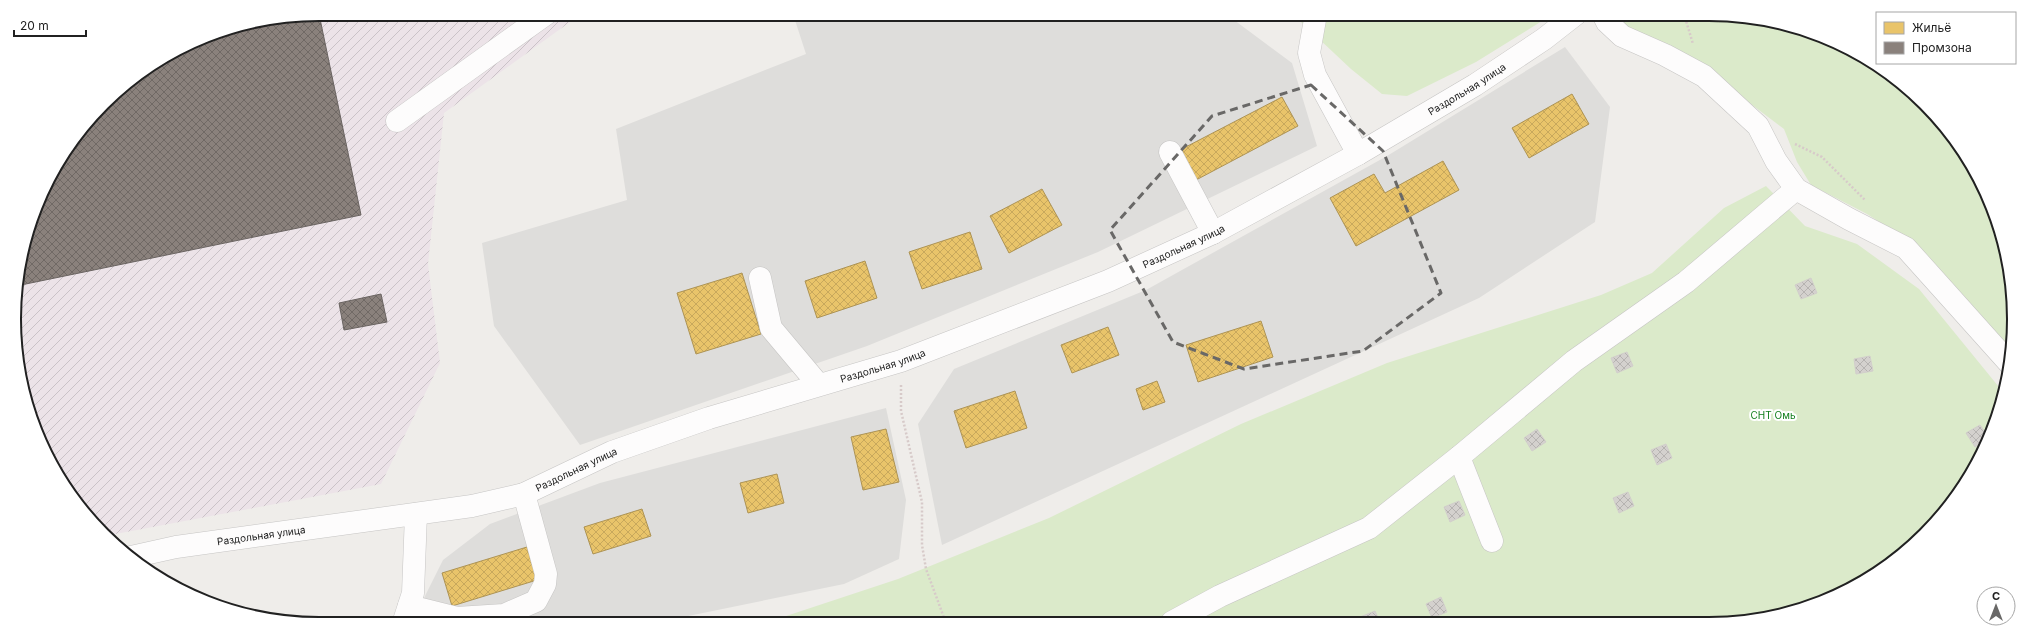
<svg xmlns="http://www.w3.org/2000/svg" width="2028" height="638" viewBox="0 0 2028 638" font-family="Inter,sans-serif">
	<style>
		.residential { fill: #dedddb }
		.industrial { fill: url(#industrial-furrows) }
		.grass { fill: #dbeaca }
		.homes { fill: url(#homes-cross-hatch); stroke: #ad9354 }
		.industry { fill: url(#industry-cross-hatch); stroke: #6a6461 }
		.building { fill: url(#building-cross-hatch); stroke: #d2cfcb }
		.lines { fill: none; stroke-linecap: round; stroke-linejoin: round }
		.minor-casing { stroke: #c6c5c4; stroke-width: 23 }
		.path { stroke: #d7cac9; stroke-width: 2.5; stroke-dasharray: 2 2; stroke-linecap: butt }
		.minor { stroke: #fdfcfc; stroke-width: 22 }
		.marked { fill: none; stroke: #696867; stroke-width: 3; stroke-dasharray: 8 5; stroke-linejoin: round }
		.labels { text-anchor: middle; stroke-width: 4; stroke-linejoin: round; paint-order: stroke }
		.street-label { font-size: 10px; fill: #212121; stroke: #fff }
		.park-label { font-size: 10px; fill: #107d1a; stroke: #fff }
		.rim { fill: none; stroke: #212121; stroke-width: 2 }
	</style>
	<defs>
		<pattern id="industrial-furrows" width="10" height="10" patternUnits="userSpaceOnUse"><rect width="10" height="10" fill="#ece3e8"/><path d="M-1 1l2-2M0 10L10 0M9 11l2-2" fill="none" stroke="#cac2c7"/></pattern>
		<pattern id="homes-cross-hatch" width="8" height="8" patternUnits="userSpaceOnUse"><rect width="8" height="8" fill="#e9c46a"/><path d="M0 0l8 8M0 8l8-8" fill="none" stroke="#c8a85c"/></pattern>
		<pattern id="industry-cross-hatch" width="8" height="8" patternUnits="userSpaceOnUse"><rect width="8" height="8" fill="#8a817c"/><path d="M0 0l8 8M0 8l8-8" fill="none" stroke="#706965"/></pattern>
		<pattern id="building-cross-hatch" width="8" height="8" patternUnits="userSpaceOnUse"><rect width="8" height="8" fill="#d4d1ce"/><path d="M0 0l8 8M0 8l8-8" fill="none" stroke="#b6b3b1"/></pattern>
	</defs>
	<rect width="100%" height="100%" fill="#efedea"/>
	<path class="residential" d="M793 14H1226L1292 63 1317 146 1098 252 867 346 580 445 494 326 482 243 627 200 616 129 806 54Z
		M1565 47 1610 107 1595 222 1479 298 942 545 918 424 954 369 1146 290 1387 156Z
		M886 408 906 500 899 559 844 584 654 623 417 624 424 598 443 560 490 524 600 483Z"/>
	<path class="industrial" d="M319 14H581L444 113 428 264 440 363 381 484 105 536 66 489 24 398 15 339 17 279 46 184 77 133 118 90 202 37 260 20Z"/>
	<path class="grass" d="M1288 14H1545L1542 21 1476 62 1407 96 1382 94 1351 69 1301 22Z
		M1614 14H1709L1769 20 1826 37 1879 66 1925 103 1963 150 1991 203 2008 260 2014 319 2010 356 1911 242 1867 214 1811 185 1797 162 1784 129 1719 80 1636 34Z
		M1766 186 1805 226 1857 244 1919 289 2003 392 1973 471 1925 535 1844 592 1749 621 765 623 898 579 1049 518 1241 424 1387 363 1601 295 1652 273 1724 208Z"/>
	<path class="homes" d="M1572 94 1589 124 1529 158 1512 128Z
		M1282 97 1298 126 1196 180 1180 150Z
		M1443 161 1459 190 1356 246 1330 198 1374 174 1385 193Z
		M1042 189 1062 225 1009 253 990 216Z
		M970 232 982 269 922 289 909 252Z
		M865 261 877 298 817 318 805 281Z
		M742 273 761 334 696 354 677 293Z
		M1261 321 1273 357 1198 382 1186 345Z
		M1108 327 1119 355 1072 373 1061 345Z
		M1157 381 1165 402 1143 410 1136 389Z
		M1015 391 1027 428 966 448 954 411Z
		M886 429 899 482 863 490 851 437Z
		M777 474 784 503 748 513 740 483Z
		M642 509 651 536 593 554 584 527Z
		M527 547 537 580 452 606 442 573Z"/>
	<path class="industry" d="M319 14 361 215 16 286 17 279 46 184 77 133 118 90 202 37 260 20Z
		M381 294 387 322 344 330 339 303Z"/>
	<path class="building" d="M1811 278 1817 293 1801 299 1795 285Z
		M1627 352 1633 366 1617 373 1611 358Z
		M1870 356 1873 371 1856 374 1854 359Z
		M1980 425 1987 435 1985 440 1975 447 1966 433Z
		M1537 429 1546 442 1532 451 1524 438Z
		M1666 444 1672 458 1657 465 1651 450Z
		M1628 492 1634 506 1619 513 1613 498Z
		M1459 501 1465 515 1450 522 1444 507Z
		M1871 571 1872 573 1858 582 1857 580Z
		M1441 597 1447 612 1432 618 1426 604Z
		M1375 611 1380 622H1361L1360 617Z"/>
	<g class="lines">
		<defs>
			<g id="minor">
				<path d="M1316 14 1309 53 1315 75 1358 154"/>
				<path d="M1603 14 1607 22 1622 36 1665 55 1704 76 1758 126 1776 161 1796 189 1849 219 1906 248 2010 364"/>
				<path d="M397 121 546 14"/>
				<path d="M1170 152 1213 233"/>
				<path d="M760 278 771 328 818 384"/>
				<path d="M1459 457 1492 541"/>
				<path id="s1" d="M131 557 176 547 472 506 524 494 612 452 709 418 901 361 1108 281 1213 233 1358 154 1475 85 1544 39 1576 14"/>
				<path d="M409 606 457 618 504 615 536 601 545 584 546 574 524 494"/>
				<path d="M1172 622 1220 596 1369 528 1459 457 1574 361 1686 282 1796 189"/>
				<path d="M403 624 413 593 416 514"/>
			</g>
		</defs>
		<use href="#minor" class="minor-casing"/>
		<path class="path" d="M1684 14 1693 44
			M1795 144 1822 157 1865 200
			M901 385V411L922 502V545L926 569 946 623"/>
		<use href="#minor" class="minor"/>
	</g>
	<path class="marked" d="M1311 85 1383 151 1441 293 1363 351 1244 369 1173 342 1110 230 1212 116Z"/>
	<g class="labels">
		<g class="street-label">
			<text dy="4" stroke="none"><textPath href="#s1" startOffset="1428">Раздольная улица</textPath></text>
			<text dy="4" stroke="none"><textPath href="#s1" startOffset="1104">Раздольная улица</textPath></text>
			<text dy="4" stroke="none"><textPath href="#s1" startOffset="780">Раздольная улица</textPath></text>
			<text dy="4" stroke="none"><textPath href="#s1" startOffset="456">Раздольная улица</textPath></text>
			<text dy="4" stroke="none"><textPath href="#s1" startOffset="132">Раздольная улица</textPath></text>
		</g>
		<g class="park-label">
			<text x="1773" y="419">СНТ Омь</text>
		</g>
	</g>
	<path d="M0 0H2028V638H0ZM319 21H1709A298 298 0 0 1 2007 319V319A298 298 0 0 1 1709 617H319A298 298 0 0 1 21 319V319A298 298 0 0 1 319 21Z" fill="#fff" fill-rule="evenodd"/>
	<path class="rim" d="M319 21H1709A298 298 0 0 1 2007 319V319A298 298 0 0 1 1709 617H319A298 298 0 0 1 21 319V319A298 298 0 0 1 319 21Z"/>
	<rect x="1876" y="12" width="140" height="52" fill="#ffffff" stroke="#a6a6a6"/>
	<rect x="1884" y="22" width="20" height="12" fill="#e9c46a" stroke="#a6a6a6"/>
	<text x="1912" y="32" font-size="12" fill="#212121">Жильё</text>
	<rect x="1884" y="42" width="20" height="12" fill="#8a817c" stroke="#a6a6a6"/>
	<text x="1912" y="52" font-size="12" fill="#212121">Промзона</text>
	<g transform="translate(1996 606)"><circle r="19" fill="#ffffff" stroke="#a6a6a6"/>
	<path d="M0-3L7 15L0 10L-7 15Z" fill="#696867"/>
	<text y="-6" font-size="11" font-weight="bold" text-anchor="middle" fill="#212121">С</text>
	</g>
	<path d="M14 30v6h72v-6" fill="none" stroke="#212121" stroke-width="2"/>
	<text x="20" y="30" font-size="12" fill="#212121" stroke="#ffffff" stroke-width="3" paint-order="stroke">20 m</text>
</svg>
